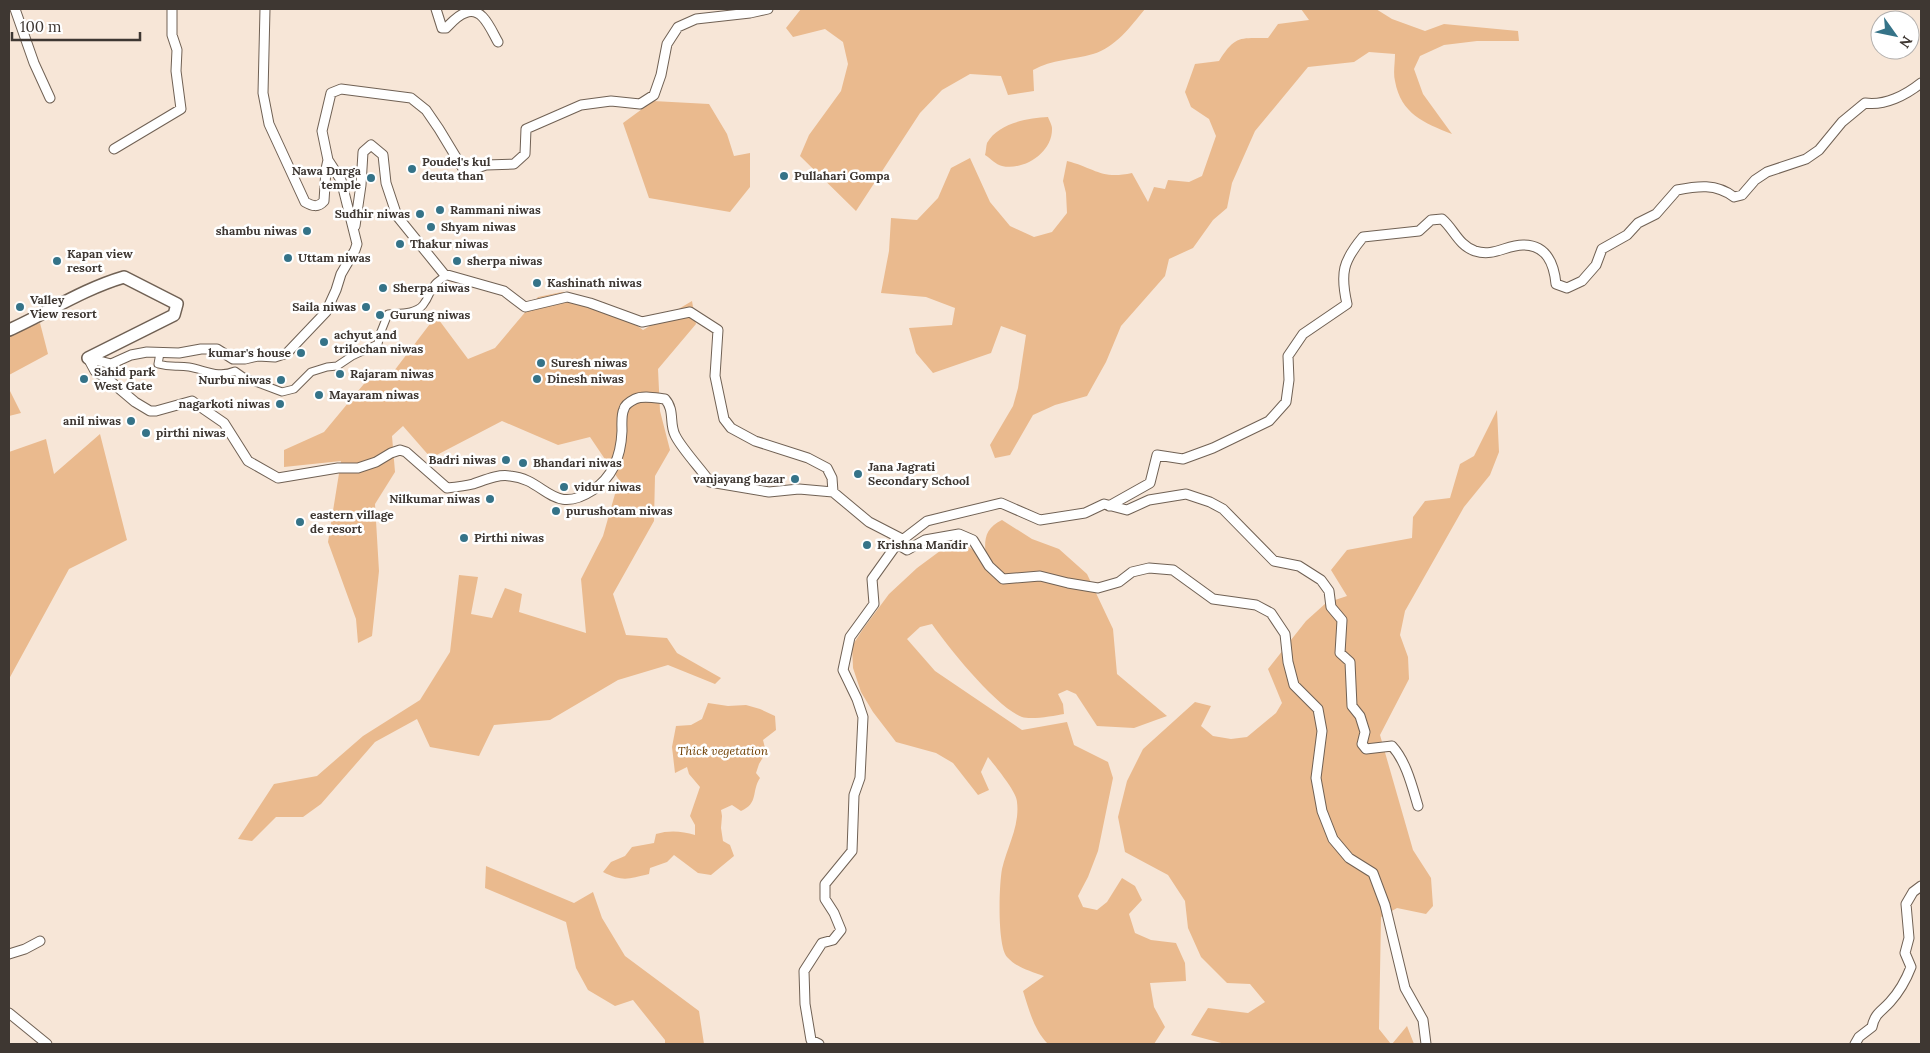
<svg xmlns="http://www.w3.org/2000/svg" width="1930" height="1053" viewBox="0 0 1930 1053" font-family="Lora,serif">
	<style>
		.green { fill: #eaba8e }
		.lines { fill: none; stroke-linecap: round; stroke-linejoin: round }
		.pedestrian-casing { stroke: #706154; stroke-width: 9 }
		.minor-casing { stroke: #706154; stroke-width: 11 }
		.tertiary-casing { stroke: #706154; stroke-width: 14 }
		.pedestrian { stroke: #fff; stroke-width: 7 }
		.minor { stroke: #fff; stroke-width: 9 }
		.tertiary { stroke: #fff; stroke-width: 11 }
		.poi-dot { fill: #357388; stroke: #fff; stroke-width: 2 }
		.labels { text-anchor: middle; stroke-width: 5; stroke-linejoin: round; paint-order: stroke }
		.poi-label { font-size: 12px; font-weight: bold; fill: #3e3732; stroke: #fff; text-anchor: start }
		.park-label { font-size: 12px; font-style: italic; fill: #6e3e00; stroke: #fff }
	</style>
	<rect width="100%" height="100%" fill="#f7e6d7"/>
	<path class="green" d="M801 9 845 10 1145 9C1131 26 1115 48 1093 54 1073 60 1052 59 1033 70L1034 91 1008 95 1001 76 970 74 942 90 920 113 856 211 800 156 809 135 841 91 848 64 843 42 825 29 793 37 786 28Z
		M1301 9H1376L1392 19 1425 31 1444 24 1518 31 1519 41H1477L1444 45 1420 56 1414 69 1423 94 1452 134C1424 123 1401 114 1395 81 1393 73 1395 63 1395 54L1369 52 1354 62 1308 67 1255 131 1232 183 1227 208 1213 220 1193 248 1169 259 1165 276 1121 326 1106 362 1087 396 1055 405 1033 415 1010 455 995 458 990 445 1013 406 1018 388 1026 335 1001 326 991 353 933 373 916 353 909 328 952 325 955 308 926 297 881 293 889 251 891 218 917 220 938 198 951 168 970 158 990 202 1010 226 1034 237 1052 232 1067 213 1066 193 1063 181 1067 161C1095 168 1101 180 1132 173L1148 202 1154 187 1165 189 1168 180 1189 182 1202 176 1216 136 1209 119 1191 107 1185 92 1195 64 1219 61C1235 35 1240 38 1268 38L1278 24 1309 20Z
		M653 101 709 104 727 134 734 156 750 153V187L730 212 649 198 623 123Z
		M1048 117C1049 120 1052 125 1052 128 1053 153 1023 171 1002 166 996 165 990 158 985 155 986 152 986 146 987 143 998 123 1028 118 1048 117Z
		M562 292 606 303 643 330 692 301 696 324 658 369 660 411 670 450 655 476 654 521 613 594 626 635 667 638 677 653 721 678 715 684 668 665 618 680 550 720 494 725 479 756 430 747 417 719 375 742 321 804 303 817H276L252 841 238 839 274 784 317 776 363 736 420 700 450 652 459 575 478 577 471 614 492 618 505 588 522 594 519 612 586 633 581 579 603 536 619 480 590 437 558 445 502 421 431 458 403 426 392 436 395 472 375 504 379 571 372 636 358 643 356 619 328 542 341 461 284 467V450L324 432 368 379 394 371 436 316 468 359 495 348 538 297Z
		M40 323 48 354 9 375V331Z
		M9 389 21 413 9 416Z
		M1497 410 1499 452 1490 475 1464 507 1405 611 1400 635 1408 657 1409 679 1380 735 1413 850 1431 878 1433 906 1426 914 1397 908 1381 917 1379 1029 1391 1044H1225L1191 1035 1208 1008 1248 1013 1265 1002 1250 984 1227 983 1201 957 1188 928 1185 901 1168 875 1125 852 1118 817 1127 781 1143 749 1195 702 1211 706 1201 726 1213 736 1231 739 1247 737 1276 713 1282 703 1268 669 1306 621 1326 603 1347 596 1331 570 1347 550 1412 538 1413 517 1425 501 1450 498 1460 464 1474 456Z
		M100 434 127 540 69 569 9 679V452L46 439 54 474Z
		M1002 520 1032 539 1059 549 1087 574 1113 629 1117 674 1167 716 1134 728 1097 726 1076 694 1067 690 1058 694 1063 704 1064 714C1054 716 1031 720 1022 717 996 707 948 647 932 624L920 627 907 639 935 671 1022 730 1067 722 1074 745 1108 762 1113 778 1098 851 1088 877 1078 896 1083 907 1097 910 1107 902 1122 878 1135 886 1142 900 1129 914 1135 933 1151 940 1176 943 1185 963 1186 981 1150 983 1154 1007 1165 1027 1154 1044H1048C1034 1030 1029 1010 1023 991L1044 976C1030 971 1017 968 1007 957 997 945 999 885 1002 869 1007 847 1020 826 1017 802 1017 792 995 766 988 757L981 772 989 790 978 795 953 763 936 753 896 742 873 712 861 692 853 668 852 646 863 629 889 594 917 568 940 551 958 542 974 550 982 563 986 559C984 540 984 529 1002 520Z
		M708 703 728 706 746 705 760 709 775 716 776 730 763 740 766 752 759 764 756 773 760 778C751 792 759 803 741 811L732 805 721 810 722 816 721 828 723 841 730 845 734 856 711 875 698 873 674 855 667 862 650 868 649 874C628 879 623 882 603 872L611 862 625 856 632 847 654 843 656 834C669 830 682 831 695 835V825L690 816 700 787 689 774 687 767 675 773 672 747 676 726 691 725 702 719Z
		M486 866 574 903 593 892 602 918 625 956 699 1011 704 1044H665V1040L633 1000 615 1006 588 990 576 968 566 922 485 888Z
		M1407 1026 1414 1044H1392Z"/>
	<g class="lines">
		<defs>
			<path id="pedestrian" d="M160 353 158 364C172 368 177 365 189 367 206 370 218 378 235 371L245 378 282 392 294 389 311 372 327 367 337 366 352 356 378 344 380 334 388 314C399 313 416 314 423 305 434 291 427 286 448 275"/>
			<path id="minor" d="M15 9 34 63 50 98
				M265 9 263 93 269 124 305 202C312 206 318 208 324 201L326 169 328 160
				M436 9 442 28H446C451 23 458 15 465 13 482 5 491 30 498 42
				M114 149 181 109 176 71 177 50 172 35V9
				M355 226 361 185 363 152 371 145 383 155 386 183 397 216 444 274 504 291 525 307 567 297 590 303 642 322 690 312 718 330 715 376 724 419 731 428 755 441 808 458 827 468 832 478 833 492
				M88 358 111 364 131 355 147 352 179 353 201 349H217L233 359H245L258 356 275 357 287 353 326 312 336 290 341 274 355 250 357 244 341 180 328 160 322 131 331 93 341 89 411 98 426 110 439 129 465 172 486 165 514 164 525 154 526 129 581 105 611 101 640 104 654 95 661 75 667 44 678 27 696 19 750 13 768 9
				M88 358 95 371 109 380 135 402 150 411H156L192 401 224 423 248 461 278 478 338 468H358L376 462 391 453 400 450 406 452 447 488C456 487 465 486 473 484 485 480 498 474 510 476 546 479 552 517 593 490 613 477 621 455 622 431 622 424 621 415 624 409 625 404 631 401 635 399 643 395 656 398 665 399 675 410 669 423 675 435 681 448 701 469 710 482L769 492 799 489 833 492 869 522 902 539
				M1109 506 1150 483 1157 455 1183 459 1213 448 1269 421 1286 402 1289 380 1288 356 1303 334 1347 304C1340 273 1343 261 1363 237L1419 231 1431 220 1442 219C1454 229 1458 245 1475 251 1494 257 1506 245 1523 245 1547 245 1554 264 1556 284L1567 288 1582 281 1596 265 1602 249 1627 235 1638 223 1656 214 1677 190C1697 186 1716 183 1734 197L1742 195 1755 180 1767 172 1806 159 1819 150 1842 122 1865 103C1885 106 1906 95 1921 83
				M897 544 907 550 925 540 959 534 973 540 989 566 1003 579 1040 576 1068 583 1098 588 1119 582 1132 572 1149 568 1173 570 1213 599 1256 605 1271 613 1285 634 1288 662 1294 685 1318 709 1322 731 1316 778 1322 811 1333 839 1349 858 1373 873 1385 905 1405 988 1423 1020 1426 1044
				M9 954 25 949 40 941
				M9 1013 47 1044
				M819 1044 811 1040 805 1004 804 971 822 943 833 940 841 930 834 913 825 899V884L852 851 854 795 860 778 863 717 857 699 843 670 850 637 874 604 872 579 897 544 927 521 1001 503 1040 520 1085 513 1104 504 1127 510 1149 500 1186 494 1210 502 1223 509 1274 561 1299 566 1321 580 1329 591 1331 607 1342 620 1340 653 1350 662 1352 706 1360 716 1365 732 1362 744 1366 749 1392 746C1406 761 1412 786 1418 806
				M1855 1044 1859 1037 1872 1027C1875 1013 1881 1012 1890 1002 1900 991 1906 980 1911 967L1905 953 1909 938 1906 904 1913 892 1921 886"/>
			<path id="tertiary" d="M9 330C47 313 83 289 124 277L177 304 174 315 88 358"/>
		</defs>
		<use href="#pedestrian" class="pedestrian-casing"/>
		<use href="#minor" class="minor-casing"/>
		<use href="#tertiary" class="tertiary-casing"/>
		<use href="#pedestrian" class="pedestrian"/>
		<use href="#minor" class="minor"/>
		<use href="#tertiary" class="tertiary"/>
	</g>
	<g class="poi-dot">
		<circle cx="412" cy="169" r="5"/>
		<circle cx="784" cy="176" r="5"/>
		<circle cx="371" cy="178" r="5"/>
		<circle cx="440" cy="210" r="5"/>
		<circle cx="420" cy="214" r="5"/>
		<circle cx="431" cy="227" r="5"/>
		<circle cx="307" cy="231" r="5"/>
		<circle cx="400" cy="244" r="5"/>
		<circle cx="288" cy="258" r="5"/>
		<circle cx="57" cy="261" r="5"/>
		<circle cx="457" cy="261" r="5"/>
		<circle cx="537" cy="283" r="5"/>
		<circle cx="383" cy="288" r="5"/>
		<circle cx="20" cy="307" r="5"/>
		<circle cx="366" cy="307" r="5"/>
		<circle cx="380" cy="315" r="5"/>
		<circle cx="324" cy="342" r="5"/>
		<circle cx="301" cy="353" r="5"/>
		<circle cx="541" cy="363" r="5"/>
		<circle cx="340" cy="374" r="5"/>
		<circle cx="84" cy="379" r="5"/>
		<circle cx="537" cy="379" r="5"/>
		<circle cx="281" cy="380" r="5"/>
		<circle cx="319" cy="395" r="5"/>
		<circle cx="280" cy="404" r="5"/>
		<circle cx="131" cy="421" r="5"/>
		<circle cx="146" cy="433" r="5"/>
		<circle cx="506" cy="460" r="5"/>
		<circle cx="523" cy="463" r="5"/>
		<circle cx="858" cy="474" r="5"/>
		<circle cx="795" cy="479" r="5"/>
		<circle cx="564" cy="487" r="5"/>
		<circle cx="490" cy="499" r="5"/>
		<circle cx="556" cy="511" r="5"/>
		<circle cx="300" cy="522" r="5"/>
		<circle cx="464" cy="538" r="5"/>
		<circle cx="867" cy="545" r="5"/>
	</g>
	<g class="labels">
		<g class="poi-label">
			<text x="422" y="166">Poudel's kul<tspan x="422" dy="14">deuta than</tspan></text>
			<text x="361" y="175" text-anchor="end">Nawa Durga<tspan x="361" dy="14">temple</tspan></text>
			<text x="794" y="180">Pullahari Gompa</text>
			<text x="450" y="214">Rammani niwas</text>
			<text x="410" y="218" text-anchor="end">Sudhir niwas</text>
			<text x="441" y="231">Shyam niwas</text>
			<text x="297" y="235" text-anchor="end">shambu niwas</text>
			<text x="410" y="248">Thakur niwas</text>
			<text x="67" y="258">Kapan view<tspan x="67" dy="14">resort</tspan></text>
			<text x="298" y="262">Uttam niwas</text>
			<text x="467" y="265">sherpa niwas</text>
			<text x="547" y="287">Kashinath niwas</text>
			<text x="393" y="292">Sherpa niwas</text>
			<text x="30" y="304">Valley<tspan x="30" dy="14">View resort</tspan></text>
			<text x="356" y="311" text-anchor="end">Saila niwas</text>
			<text x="390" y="319">Gurung niwas</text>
			<text x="334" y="339">achyut and<tspan x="334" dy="14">trilochan niwas</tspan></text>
			<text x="291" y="357" text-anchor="end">kumar's house</text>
			<text x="551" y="367">Suresh niwas</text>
			<text x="94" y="376">Sahid park<tspan x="94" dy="14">West Gate</tspan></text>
			<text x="350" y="378">Rajaram niwas</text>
			<text x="547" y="383">Dinesh niwas</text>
			<text x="271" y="384" text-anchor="end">Nurbu niwas</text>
			<text x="329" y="399">Mayaram niwas</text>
			<text x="270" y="408" text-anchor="end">nagarkoti niwas</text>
			<text x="121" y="425" text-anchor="end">anil niwas</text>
			<text x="156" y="437">pirthi niwas</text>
			<text x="496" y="464" text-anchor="end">Badri niwas</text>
			<text x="533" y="467">Bhandari niwas</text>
			<text x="868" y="471">Jana Jagrati<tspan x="868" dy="14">Secondary School</tspan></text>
			<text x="785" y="483" text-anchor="end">vanjayang bazar</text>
			<text x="574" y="491">vidur niwas</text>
			<text x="480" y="503" text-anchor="end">Nilkumar niwas</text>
			<text x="566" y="515">purushotam niwas</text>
			<text x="310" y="519">eastern village<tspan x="310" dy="14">de resort</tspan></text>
			<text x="474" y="542">Pirthi niwas</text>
			<text x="877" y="549">Krishna Mandir</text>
		</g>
		<g class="park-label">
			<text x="723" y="755">Thick vegetation</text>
		</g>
	</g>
	<rect width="1930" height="1053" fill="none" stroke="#3e3732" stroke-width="20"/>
	<g transform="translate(1895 35) rotate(123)"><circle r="24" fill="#ffffff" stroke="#b2afad"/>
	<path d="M0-4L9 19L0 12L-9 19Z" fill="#357388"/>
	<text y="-8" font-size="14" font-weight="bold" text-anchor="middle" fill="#3e3732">N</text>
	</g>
	<path d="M12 32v8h128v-8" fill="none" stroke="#3e3732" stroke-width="2.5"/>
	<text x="20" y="32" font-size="15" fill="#3e3732" stroke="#ffffff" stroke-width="4" paint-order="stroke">100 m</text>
</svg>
